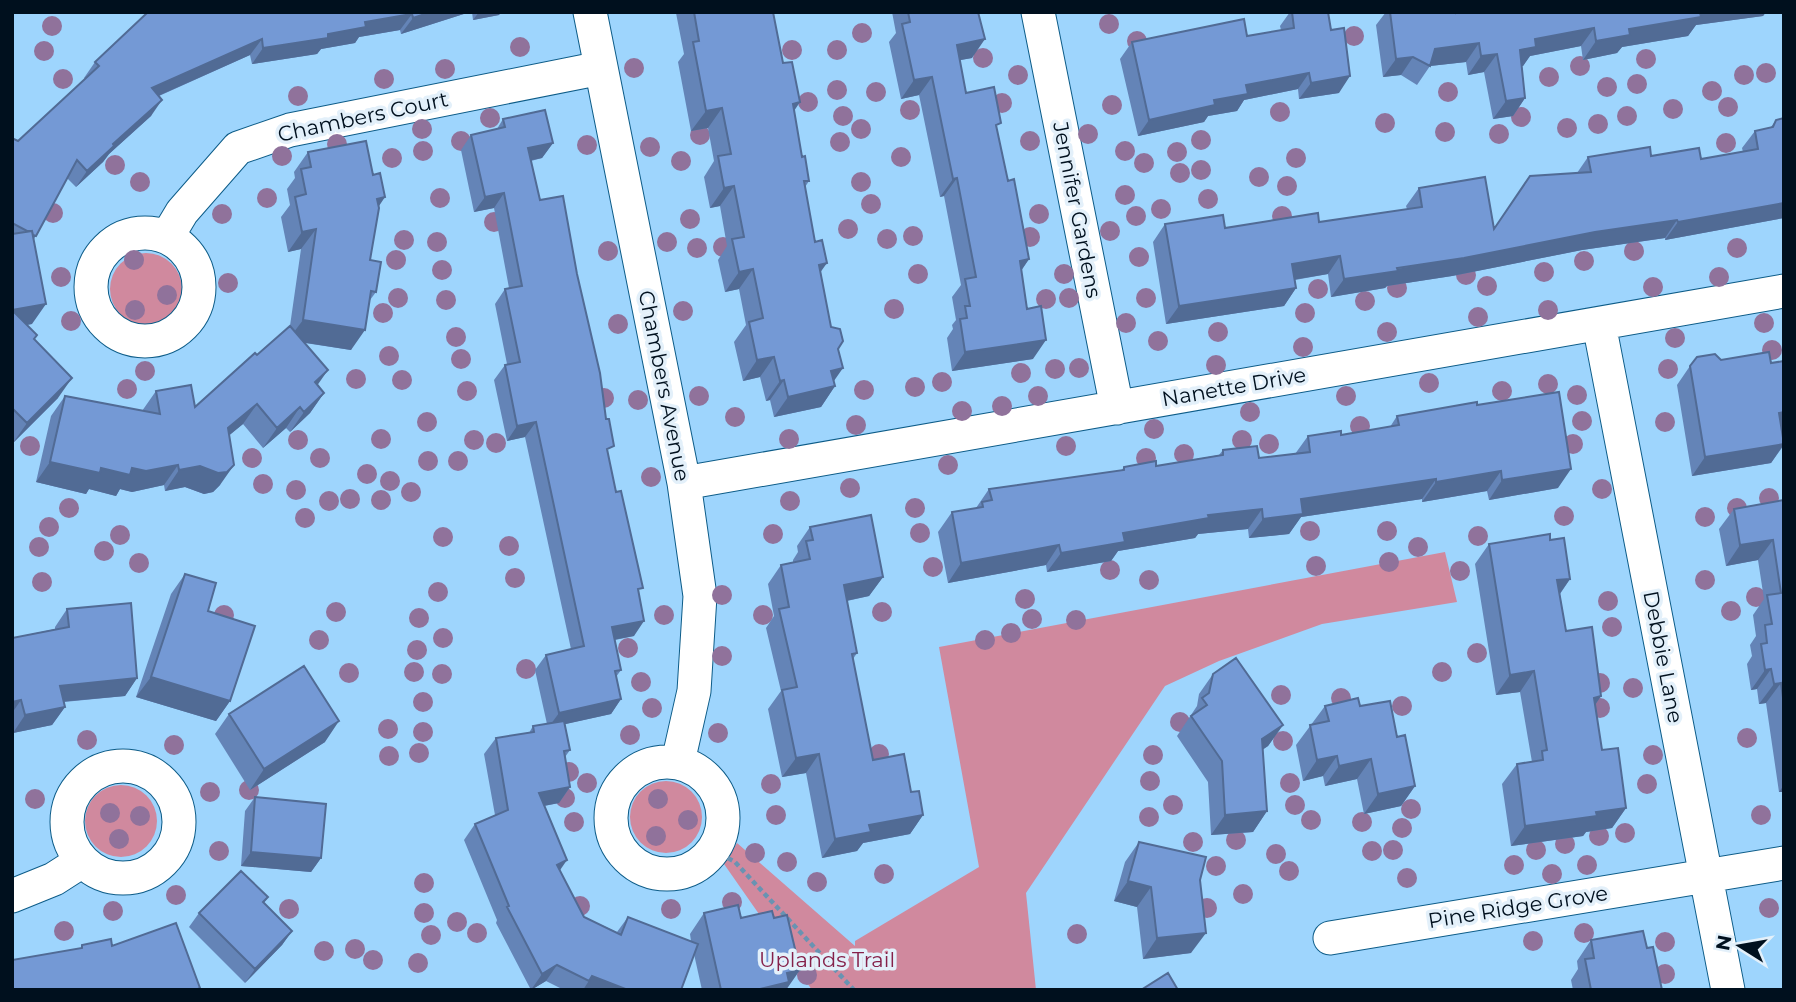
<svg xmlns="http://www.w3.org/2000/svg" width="1796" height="1002" viewBox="0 0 1796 1002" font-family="Montserrat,sans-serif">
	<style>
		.green { fill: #d0899e }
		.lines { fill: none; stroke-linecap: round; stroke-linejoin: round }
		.minor-casing { stroke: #0d5c88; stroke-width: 35 }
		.path { stroke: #6993b2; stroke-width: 4.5; stroke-dasharray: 5 3.5; stroke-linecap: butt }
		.minor { stroke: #fff; stroke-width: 33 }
		.tree { fill: #90729b }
		.wall { fill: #6484b7 }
		.shaded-wall { fill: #516b95 }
		.building { fill: #7499d5; stroke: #516b95; stroke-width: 2 }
		.labels { text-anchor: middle; stroke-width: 7; stroke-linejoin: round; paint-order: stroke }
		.street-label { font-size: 21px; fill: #00101e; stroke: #e3f0fa }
		.park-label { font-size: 21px; fill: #85214a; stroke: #e3f0fa }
	</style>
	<rect width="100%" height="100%" fill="#9ed5fd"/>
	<path class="green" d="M110 289a36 36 0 1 1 72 0a36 36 0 1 1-72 0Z
		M1445 552 1457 602 1322 624 1219 661 1165 686 1026 893 1036 990H812L724 864 737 843 855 946V941L979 867 939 647Z
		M630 817a36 36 0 1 1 72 0a36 36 0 1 1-72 0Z
		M85 821a36 36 0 1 1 72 0a36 36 0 1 1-72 0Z"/>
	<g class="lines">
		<defs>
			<path id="minor" d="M590 12 684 483 700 596 694 691 678 762
				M1038 12 1117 408
				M91 287a54 54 0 1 1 108 0a54 54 0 1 1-108 0Z
				M167 237 182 212 238 148 290 130 601 68
				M1599 324 1728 990
				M684 483 1784 291
				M611 818a56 56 0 1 1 112 0a56 56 0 1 1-112 0Z
				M67 822a56 56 0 1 1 112 0a56 56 0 1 1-112 0Z
				M12 896 54 879 82 861
				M1330 938 1784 863"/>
		</defs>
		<use href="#minor" class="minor-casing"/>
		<path class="path" d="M713 850 735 862 854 990"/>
		<use href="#minor" class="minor"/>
	</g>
	<g class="tree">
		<circle cx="1109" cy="24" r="10"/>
		<circle cx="52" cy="26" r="10"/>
		<circle cx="862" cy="33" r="10"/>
		<circle cx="1354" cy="36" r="10"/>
		<circle cx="1137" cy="41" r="10"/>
		<circle cx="520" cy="47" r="10"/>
		<circle cx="792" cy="50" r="10"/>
		<circle cx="837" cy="50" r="10"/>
		<circle cx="44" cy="51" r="10"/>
		<circle cx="983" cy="58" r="10"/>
		<circle cx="1646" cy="59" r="10"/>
		<circle cx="1580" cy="66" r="10"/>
		<circle cx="634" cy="68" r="10"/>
		<circle cx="445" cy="69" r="10"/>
		<circle cx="1766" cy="73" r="10"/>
		<circle cx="1018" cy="75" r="10"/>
		<circle cx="1744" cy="75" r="10"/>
		<circle cx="1549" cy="77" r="10"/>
		<circle cx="63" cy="79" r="10"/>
		<circle cx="384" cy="79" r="10"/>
		<circle cx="1637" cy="84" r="10"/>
		<circle cx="1607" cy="87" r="10"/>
		<circle cx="837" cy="90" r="10"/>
		<circle cx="1712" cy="91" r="10"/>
		<circle cx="876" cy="92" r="10"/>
		<circle cx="1448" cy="92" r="10"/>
		<circle cx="298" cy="96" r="10"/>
		<circle cx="808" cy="102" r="10"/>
		<circle cx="1002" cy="103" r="10"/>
		<circle cx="1112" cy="105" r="10"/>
		<circle cx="1728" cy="107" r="10"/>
		<circle cx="1673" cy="109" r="10"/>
		<circle cx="910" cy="110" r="10"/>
		<circle cx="1280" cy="112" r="10"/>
		<circle cx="843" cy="116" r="10"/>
		<circle cx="1627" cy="116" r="10"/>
		<circle cx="1521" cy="117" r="10"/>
		<circle cx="490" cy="118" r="10"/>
		<circle cx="1385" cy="123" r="10"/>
		<circle cx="1598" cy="124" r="10"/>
		<circle cx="1567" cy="128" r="10"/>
		<circle cx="422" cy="129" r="10"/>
		<circle cx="861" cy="129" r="10"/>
		<circle cx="1445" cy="132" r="10"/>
		<circle cx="1088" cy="134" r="10"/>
		<circle cx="1499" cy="134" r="10"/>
		<circle cx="700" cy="135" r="10"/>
		<circle cx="1201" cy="140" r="10"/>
		<circle cx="461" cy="141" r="10"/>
		<circle cx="1030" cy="141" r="10"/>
		<circle cx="840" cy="142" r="10"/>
		<circle cx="1726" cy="143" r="10"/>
		<circle cx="337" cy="144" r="10"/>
		<circle cx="587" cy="145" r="10"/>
		<circle cx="650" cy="147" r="10"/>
		<circle cx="423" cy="151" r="10"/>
		<circle cx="1125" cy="151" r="10"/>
		<circle cx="1177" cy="152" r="10"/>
		<circle cx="282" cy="156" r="10"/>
		<circle cx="901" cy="157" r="10"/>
		<circle cx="392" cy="158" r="10"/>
		<circle cx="1296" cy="158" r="10"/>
		<circle cx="681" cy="161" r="10"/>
		<circle cx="1144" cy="163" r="10"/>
		<circle cx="115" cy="165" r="10"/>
		<circle cx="1201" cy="170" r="10"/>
		<circle cx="1180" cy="173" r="10"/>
		<circle cx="1259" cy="177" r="10"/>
		<circle cx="140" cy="182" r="10"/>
		<circle cx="861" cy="182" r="10"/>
		<circle cx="1287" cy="186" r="10"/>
		<circle cx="1125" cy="195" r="10"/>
		<circle cx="267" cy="198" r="10"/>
		<circle cx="440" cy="198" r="10"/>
		<circle cx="1208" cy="199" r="10"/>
		<circle cx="871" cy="204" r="10"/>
		<circle cx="1161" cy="209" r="10"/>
		<circle cx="53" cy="213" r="10"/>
		<circle cx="222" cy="214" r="10"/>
		<circle cx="1039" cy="214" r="10"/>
		<circle cx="1136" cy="216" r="10"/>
		<circle cx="1282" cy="216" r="10"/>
		<circle cx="690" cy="219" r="10"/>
		<circle cx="494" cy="222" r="10"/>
		<circle cx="848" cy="229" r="10"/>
		<circle cx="1110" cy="231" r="10"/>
		<circle cx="913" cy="236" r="10"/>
		<circle cx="1030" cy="237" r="10"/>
		<circle cx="887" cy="239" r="10"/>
		<circle cx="404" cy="240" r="10"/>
		<circle cx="437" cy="242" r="10"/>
		<circle cx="667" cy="242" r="10"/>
		<circle cx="723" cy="247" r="10"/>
		<circle cx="697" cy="248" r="10"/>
		<circle cx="1737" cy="248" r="10"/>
		<circle cx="608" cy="251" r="10"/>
		<circle cx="1634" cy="251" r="10"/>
		<circle cx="1139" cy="257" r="10"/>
		<circle cx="134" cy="260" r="10"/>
		<circle cx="396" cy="260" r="10"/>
		<circle cx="1584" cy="261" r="10"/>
		<circle cx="442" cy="270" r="10"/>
		<circle cx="1544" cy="272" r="10"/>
		<circle cx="918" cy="274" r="10"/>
		<circle cx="1064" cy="274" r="10"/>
		<circle cx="1466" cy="275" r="10"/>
		<circle cx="61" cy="277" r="10"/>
		<circle cx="1719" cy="277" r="10"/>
		<circle cx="228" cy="283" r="10"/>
		<circle cx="1487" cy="286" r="10"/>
		<circle cx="1653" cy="287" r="10"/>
		<circle cx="1397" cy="288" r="10"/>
		<circle cx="1318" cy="289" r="10"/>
		<circle cx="167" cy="295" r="10"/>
		<circle cx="398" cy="298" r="10"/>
		<circle cx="1069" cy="298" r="10"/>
		<circle cx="1146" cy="298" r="10"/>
		<circle cx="1046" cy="299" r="10"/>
		<circle cx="446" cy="300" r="10"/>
		<circle cx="1365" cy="301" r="10"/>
		<circle cx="894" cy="309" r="10"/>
		<circle cx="135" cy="310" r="10"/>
		<circle cx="1548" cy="310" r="10"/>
		<circle cx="683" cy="311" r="10"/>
		<circle cx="383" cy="313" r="10"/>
		<circle cx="1305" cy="313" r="10"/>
		<circle cx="1478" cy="317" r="10"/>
		<circle cx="71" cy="321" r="10"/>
		<circle cx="1126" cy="323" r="10"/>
		<circle cx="1764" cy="323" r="10"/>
		<circle cx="618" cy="324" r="10"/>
		<circle cx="1218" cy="332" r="10"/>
		<circle cx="1387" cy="332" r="10"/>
		<circle cx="456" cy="337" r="10"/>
		<circle cx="1675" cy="338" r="10"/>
		<circle cx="1158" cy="341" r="10"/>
		<circle cx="1303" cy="347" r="10"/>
		<circle cx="1772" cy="350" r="10"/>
		<circle cx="389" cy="356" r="10"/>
		<circle cx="461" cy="359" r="10"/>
		<circle cx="1216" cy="365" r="10"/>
		<circle cx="1079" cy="368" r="10"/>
		<circle cx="1055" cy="369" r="10"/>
		<circle cx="1668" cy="369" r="10"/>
		<circle cx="145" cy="371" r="10"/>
		<circle cx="1021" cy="373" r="10"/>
		<circle cx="356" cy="379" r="10"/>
		<circle cx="402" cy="380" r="10"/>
		<circle cx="942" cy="382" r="10"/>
		<circle cx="1429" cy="383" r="10"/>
		<circle cx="1548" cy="384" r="10"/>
		<circle cx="915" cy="387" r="10"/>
		<circle cx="127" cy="389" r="10"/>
		<circle cx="864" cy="390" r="10"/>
		<circle cx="467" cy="391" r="10"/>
		<circle cx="1502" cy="391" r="10"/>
		<circle cx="1577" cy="395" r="10"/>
		<circle cx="699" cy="396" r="10"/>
		<circle cx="1038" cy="396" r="10"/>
		<circle cx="1346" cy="396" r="10"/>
		<circle cx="604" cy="398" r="10"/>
		<circle cx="638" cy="400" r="10"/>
		<circle cx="1002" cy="406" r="10"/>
		<circle cx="962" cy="411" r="10"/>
		<circle cx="1250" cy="412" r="10"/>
		<circle cx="735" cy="417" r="10"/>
		<circle cx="1582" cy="421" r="10"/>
		<circle cx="427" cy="422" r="10"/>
		<circle cx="1665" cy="422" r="10"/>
		<circle cx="856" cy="425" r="10"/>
		<circle cx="1360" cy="426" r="10"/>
		<circle cx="1154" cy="429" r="10"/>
		<circle cx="381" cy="439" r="10"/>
		<circle cx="789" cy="439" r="10"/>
		<circle cx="298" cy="440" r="10"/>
		<circle cx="474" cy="440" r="10"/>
		<circle cx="1242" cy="440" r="10"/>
		<circle cx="496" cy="443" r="10"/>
		<circle cx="1269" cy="444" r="10"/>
		<circle cx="1573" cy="444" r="10"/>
		<circle cx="30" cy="446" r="10"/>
		<circle cx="1066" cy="446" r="10"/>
		<circle cx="1184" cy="454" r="10"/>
		<circle cx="252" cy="458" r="10"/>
		<circle cx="320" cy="458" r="10"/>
		<circle cx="1146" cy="458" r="10"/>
		<circle cx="428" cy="461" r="10"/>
		<circle cx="458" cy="461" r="10"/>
		<circle cx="948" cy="465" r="10"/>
		<circle cx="367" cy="474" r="10"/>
		<circle cx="651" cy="477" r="10"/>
		<circle cx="390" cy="481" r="10"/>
		<circle cx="263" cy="484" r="10"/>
		<circle cx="850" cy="488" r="10"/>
		<circle cx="1602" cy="489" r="10"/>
		<circle cx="296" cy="490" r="10"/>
		<circle cx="411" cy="492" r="10"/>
		<circle cx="1769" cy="498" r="10"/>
		<circle cx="350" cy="499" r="10"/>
		<circle cx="381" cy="500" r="10"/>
		<circle cx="329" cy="501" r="10"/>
		<circle cx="790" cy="501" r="10"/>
		<circle cx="69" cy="508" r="10"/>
		<circle cx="915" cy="508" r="10"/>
		<circle cx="1737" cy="508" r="10"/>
		<circle cx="1564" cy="516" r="10"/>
		<circle cx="1705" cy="517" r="10"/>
		<circle cx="305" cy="518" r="10"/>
		<circle cx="49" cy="527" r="10"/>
		<circle cx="1310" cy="531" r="10"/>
		<circle cx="1387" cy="531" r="10"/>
		<circle cx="920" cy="533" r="10"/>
		<circle cx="773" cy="534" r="10"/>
		<circle cx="120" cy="535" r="10"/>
		<circle cx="1478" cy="536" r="10"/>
		<circle cx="443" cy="537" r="10"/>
		<circle cx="509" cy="546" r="10"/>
		<circle cx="39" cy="547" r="10"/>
		<circle cx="1418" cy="547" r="10"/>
		<circle cx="104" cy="551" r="10"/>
		<circle cx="1389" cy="562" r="10"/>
		<circle cx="139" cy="563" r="10"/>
		<circle cx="1316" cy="566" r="10"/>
		<circle cx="933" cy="567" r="10"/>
		<circle cx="1110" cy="570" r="10"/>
		<circle cx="1460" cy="571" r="10"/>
		<circle cx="515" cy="578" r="10"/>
		<circle cx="1149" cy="580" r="10"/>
		<circle cx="1705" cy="580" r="10"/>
		<circle cx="42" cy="582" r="10"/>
		<circle cx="438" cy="592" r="10"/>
		<circle cx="722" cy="595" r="10"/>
		<circle cx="1756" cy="597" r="10"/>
		<circle cx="1025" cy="599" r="10"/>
		<circle cx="1608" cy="601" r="10"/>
		<circle cx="1731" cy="611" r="10"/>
		<circle cx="336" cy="612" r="10"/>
		<circle cx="882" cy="612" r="10"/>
		<circle cx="224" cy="615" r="10"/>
		<circle cx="664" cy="615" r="10"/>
		<circle cx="763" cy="615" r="10"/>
		<circle cx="419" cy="618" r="10"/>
		<circle cx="1032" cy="619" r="10"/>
		<circle cx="1076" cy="620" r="10"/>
		<circle cx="1612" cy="627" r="10"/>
		<circle cx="1011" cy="633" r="10"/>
		<circle cx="443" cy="638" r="10"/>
		<circle cx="319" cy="640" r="10"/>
		<circle cx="985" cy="640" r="10"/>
		<circle cx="628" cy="648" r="10"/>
		<circle cx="417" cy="650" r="10"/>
		<circle cx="1477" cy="653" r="10"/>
		<circle cx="722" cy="656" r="10"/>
		<circle cx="526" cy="669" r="10"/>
		<circle cx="414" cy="672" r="10"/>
		<circle cx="1442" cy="672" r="10"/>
		<circle cx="349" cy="673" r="10"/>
		<circle cx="442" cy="674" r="10"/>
		<circle cx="641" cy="682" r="10"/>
		<circle cx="1600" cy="683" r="10"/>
		<circle cx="1633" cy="688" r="10"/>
		<circle cx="1281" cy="695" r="10"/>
		<circle cx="1341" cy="698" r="10"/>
		<circle cx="423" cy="702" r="10"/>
		<circle cx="1402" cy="706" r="10"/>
		<circle cx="652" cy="708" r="10"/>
		<circle cx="1600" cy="708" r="10"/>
		<circle cx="1180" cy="722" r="10"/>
		<circle cx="388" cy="729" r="10"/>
		<circle cx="423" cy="732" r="10"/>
		<circle cx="718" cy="733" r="10"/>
		<circle cx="630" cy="735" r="10"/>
		<circle cx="1747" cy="738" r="10"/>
		<circle cx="87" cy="740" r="10"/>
		<circle cx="1283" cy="741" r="10"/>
		<circle cx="174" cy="745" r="10"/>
		<circle cx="419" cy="753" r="10"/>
		<circle cx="879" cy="754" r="10"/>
		<circle cx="1153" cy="755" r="10"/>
		<circle cx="1653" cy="755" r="10"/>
		<circle cx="389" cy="756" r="10"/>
		<circle cx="569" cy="772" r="10"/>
		<circle cx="1150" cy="781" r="10"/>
		<circle cx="587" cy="783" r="10"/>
		<circle cx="1290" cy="783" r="10"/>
		<circle cx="771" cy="784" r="10"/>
		<circle cx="1647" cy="784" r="10"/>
		<circle cx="249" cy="790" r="10"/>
		<circle cx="210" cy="792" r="10"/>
		<circle cx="565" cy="798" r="10"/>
		<circle cx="35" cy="799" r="10"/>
		<circle cx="658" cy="799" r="10"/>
		<circle cx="1173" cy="805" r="10"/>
		<circle cx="1295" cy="805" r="10"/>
		<circle cx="1411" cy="809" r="10"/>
		<circle cx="110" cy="813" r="10"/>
		<circle cx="776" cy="815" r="10"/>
		<circle cx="1761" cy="815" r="10"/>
		<circle cx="140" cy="816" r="10"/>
		<circle cx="1149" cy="817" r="10"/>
		<circle cx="688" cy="820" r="10"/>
		<circle cx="1311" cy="820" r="10"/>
		<circle cx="574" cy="822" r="10"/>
		<circle cx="1362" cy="822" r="10"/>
		<circle cx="1402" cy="828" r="10"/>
		<circle cx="1625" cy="833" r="10"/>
		<circle cx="656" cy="836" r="10"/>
		<circle cx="1599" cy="836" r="10"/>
		<circle cx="119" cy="839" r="10"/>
		<circle cx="1236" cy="840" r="10"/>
		<circle cx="1193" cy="842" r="10"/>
		<circle cx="1565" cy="844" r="10"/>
		<circle cx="1393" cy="850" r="10"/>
		<circle cx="1536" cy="850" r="10"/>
		<circle cx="219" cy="851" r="10"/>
		<circle cx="1372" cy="851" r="10"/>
		<circle cx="755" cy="853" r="10"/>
		<circle cx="1276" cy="854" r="10"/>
		<circle cx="787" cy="862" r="10"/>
		<circle cx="1514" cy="865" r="10"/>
		<circle cx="1587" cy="865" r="10"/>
		<circle cx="1216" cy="866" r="10"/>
		<circle cx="1289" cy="871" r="10"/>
		<circle cx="884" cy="874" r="10"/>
		<circle cx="1552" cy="874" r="10"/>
		<circle cx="1407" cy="878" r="10"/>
		<circle cx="817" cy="882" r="10"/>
		<circle cx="424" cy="883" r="10"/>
		<circle cx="1243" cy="894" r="10"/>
		<circle cx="176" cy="895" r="10"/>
		<circle cx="732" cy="902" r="10"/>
		<circle cx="580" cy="906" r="10"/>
		<circle cx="1207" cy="908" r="10"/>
		<circle cx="1769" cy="908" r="10"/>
		<circle cx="289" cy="909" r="10"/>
		<circle cx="671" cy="909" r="10"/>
		<circle cx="113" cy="911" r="10"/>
		<circle cx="424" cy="913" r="10"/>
		<circle cx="457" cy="922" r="10"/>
		<circle cx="64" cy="931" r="10"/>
		<circle cx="477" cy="933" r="10"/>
		<circle cx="1584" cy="933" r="10"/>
		<circle cx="1077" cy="934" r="10"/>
		<circle cx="431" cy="935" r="10"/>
		<circle cx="1533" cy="941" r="10"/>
		<circle cx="1665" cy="942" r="10"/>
		<circle cx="355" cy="949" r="10"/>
		<circle cx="324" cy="951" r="10"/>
		<circle cx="373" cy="960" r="10"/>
		<circle cx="418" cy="963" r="10"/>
		<circle cx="1665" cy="974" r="10"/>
		<circle cx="807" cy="975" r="10"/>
	</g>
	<path class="wall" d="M148 12H470L401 34 400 30 359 37 355 43 321 49 317 54 252 64 250 55 159 96 151 116 109 154 103 162 76 187 67 178 34 239 32 324 27 325 34 340 58 398 13 443 12 138 18 141 85 79 84 78 95 62Z
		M472 12H501L499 15 473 20Z
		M773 12 783 63 794 111 802 157 809 181 805 187 831 327 838 349 834 381 835 386 821 407 774 417 770 400 766 401 760 377 743 381 734 342 746 325 739 289 725 292 718 260 727 246 720 206 710 208 704 177 714 161 708 128 691 131 678 62 684 54 676 13Z
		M892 12H978L972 58 960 60 966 93 997 129 1008 181 1029 259 1021 271 1033 359 952 371 947 338 953 329 952 325 956 320 952 297 961 285 944 196 940 197 919 95 901 99 889 42 896 33Z
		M1290 12H1328L1339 93 1299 99 1298 89 1244 100 1237 111 1208 116 1204 122 1138 136 1120 59 1132 42 1247 36 1281 30 1280 26Z
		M1386 12H1456V13L1463 12H1766L1763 16 1696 25 1688 36 1622 47 1617 53 1583 60 1581 46 1530 56 1523 66H1522L1525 98 1513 116 1493 119 1484 72 1468 75 1466 62 1430 66 1417 85 1401 75 1383 77 1376 25Z
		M1784 118V218L1665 240V238L1582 250 1452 276 1387 286 1385 288 1331 297 1328 274 1295 280 1296 288 1284 306 1166 324 1153 242 1165 224 1225 228 1319 222 1407 209 1406 206 1419 188 1494 229 1577 173 1588 157 1651 156 1701 159 1743 152 1742 148 1755 131 1771 127 1776 120Z
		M503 119 553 143 542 158 531 161 540 200 608 455 639 594 634 636 615 640 621 670 616 677 621 699 611 714 565 724 570 750 565 757 570 787 559 803 544 806 560 871 584 917 617 932 628 917 691 941 690 934 704 913 741 918 786 990H702L694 954 681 990H564L546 981 531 990 496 923 497 920 464 840 475 824 495 815 484 754 496 738 529 733 533 726 547 724 535 670 546 655 571 649 525 437 507 441 494 380 505 365 507 364 495 304 505 289 509 288 494 208 474 212 461 150 471 135 497 129Z
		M308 152 379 207 370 260 376 292 370 300 351 350 305 343 318 385 324 393 310 413 290 432 286 428 263 448 243 424 229 435 220 485 213 492 204 494 185 487 165 491 164 485 132 492 120 489 116 496 89 489 86 494 36 482 51 416 65 396 142 411 156 391 195 407 290 326 301 249 288 252 281 217 290 205 287 189 295 178 294 172Z
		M1690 366 1782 429 1784 445 1771 463 1692 476 1677 385Z
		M1477 405 1558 488 1489 500 1487 491 1422 502V499L1301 517 1289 534 1249 538 1248 529 1198 534 1195 538 1118 551 1111 561 1047 572 1046 565 948 583 938 532 952 512 976 508 989 489 1121 471 1124 467 1156 466 1219 455 1223 450 1259 458 1295 454 1308 436 1341 435 1390 427 1397 416Z
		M1784 500V792H1779L1766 703 1759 704 1757 689 1751 690 1747 664 1752 656 1750 645 1756 636 1753 615 1764 599 1758 560 1726 566 1719 529 1734 509Z
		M810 527 883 577 869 596 847 601 857 653 853 659 873 760 911 792 923 815 910 834 863 843 857 851 822 858 806 773 782 777 768 709 781 691 766 628 774 616 768 584 781 565 793 562V560L798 552 797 546Z
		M1550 540 1570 579 1560 594 1566 631 1601 696 1595 705 1602 750 1626 808 1612 828 1586 832 1583 836 1511 846 1502 784 1517 764 1532 762 1520 692 1496 695 1475 564 1489 544Z
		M185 574 208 611 230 701 216 721 136 697 171 594Z
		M67 609 137 678 125 696 64 702 65 707 52 725 13 733 12 638 55 629V627Z
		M1213 674 1283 725 1268 746 1262 750 1267 811 1253 832 1211 835 1208 782 1177 736 1197 706 1199 694Z
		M1325 706H1360L1397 737 1415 786 1401 806 1364 814 1357 779 1325 786 1323 776 1303 781 1296 745Z
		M229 714 325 742 250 790 215 734Z
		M255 797 321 858 311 872 241 866 245 811Z
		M1139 842 1200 880 1191 953 1143 959 1137 907 1114 901 1125 862Z
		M268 897 264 903 292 931 282 945 245 983 189 927 199 913Z
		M1591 940 1647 948 1662 990H1573L1571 980 1578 969 1577 961Z"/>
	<path class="shaded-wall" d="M431 12H470L401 34 413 18Z
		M479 12H501L499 15 473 20Z
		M1696 12H1766L1763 16 1696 25 1688 36 1622 47 1617 53 1583 60 1596 41 1629 29Z
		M412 14 400 30 359 37 355 43 321 49 317 54 252 64 263 48 328 34 365 22Z
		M1594 28 1581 46 1530 56 1523 66 1507 68 1520 50 1535 39Z
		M262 39 250 55 140 104 152 88Z
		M985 39 972 58 944 63 957 45Z
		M1479 43 1466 62 1430 66 1435 49Z
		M1497 54 1484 72 1468 75 1481 56Z
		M1413 57 1401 75 1383 77 1396 59Z
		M1309 73 1298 89 1244 100 1237 111 1208 116 1204 122 1138 136 1149 120 1246 85Z
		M1350 76 1339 93 1299 99 1311 83Z
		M932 77 919 95 901 99 914 80Z
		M1525 98 1513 116 1493 119 1506 101Z
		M162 100 151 116 109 154 103 162 76 187 87 171 113 144Z
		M800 102 786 123 793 104Z
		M722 108 708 128 691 131 706 111Z
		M553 143 542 158 518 163 528 148Z
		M957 178 944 196 940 197 953 179Z
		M734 186 720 206 710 208 724 188Z
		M504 193 494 208 474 212 485 197Z
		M385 197 371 218 377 199Z
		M1784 203V218L1665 240 1678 222Z
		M1677 220 1665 238 1582 250 1452 276 1387 286 1385 288 1331 297 1344 279 1595 232Z
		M316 229 301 249 288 252 302 232Z
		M1340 256 1328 274 1280 282 1292 264Z
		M1029 259 1016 278 1020 261Z
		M827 263 812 284 819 265Z
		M753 269 739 289 725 292 739 272Z
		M1296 288 1284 306 1166 324 1179 306Z
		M46 304 32 324 12 327V310Z
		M303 320 365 330 351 350 288 340Z
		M1046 340 1033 359 952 371 965 352Z
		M774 357 760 377 743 381 757 360Z
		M843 368 829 388 835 386 821 407 774 417 788 397 831 371Z
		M328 370 314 390 315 382Z
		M72 378 58 398 13 443 27 423Z
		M784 380 770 400 766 401 780 381Z
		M324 393 310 413 290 432 304 412Z
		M257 404 243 424 214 448 228 428Z
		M300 407 286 428 263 448 277 428Z
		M1784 412V429L1766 432 1779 413Z
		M536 422 525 437 507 441 517 426Z
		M1784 444 1771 463 1692 476 1705 457Z
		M50 462 101 468H132L178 465 164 485 132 492 120 489 116 496 89 489 86 494 36 482Z
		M234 465 220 485 213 492 204 494 185 487 165 491 179 470 200 466Z
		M1571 469 1558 488 1489 500 1502 480Z
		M1501 471 1487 491 1422 502 1436 482Z
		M1436 479 1422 499 1301 517 1289 534 1249 538 1263 519 1301 499Z
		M1262 509 1248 529 1198 534 1195 538 1118 551 1111 561 1047 572 1061 553 1123 533 1208 515Z
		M1773 540 1758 560 1726 566 1740 545Z
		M1059 545 1046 565 948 583 961 563Z
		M883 577 869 596 831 604 844 585Z
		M1570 579 1556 599 1557 580Z
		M644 621 634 636 602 642 612 627Z
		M1771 669 1757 689 1751 690 1765 670Z
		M1534 671 1520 692 1496 695 1510 675Z
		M151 677 230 701 216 721 136 697Z
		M137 678 125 696 48 703 60 686Z
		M1781 683 1766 703 1759 704 1774 684Z
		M1601 696 1587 717 1594 698Z
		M621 699 611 714 548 728 559 713Z
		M21 700 12 713V702Z
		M65 707 52 725 13 733 25 715Z
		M339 721 325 742 250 790 264 769Z
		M1283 725 1268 746 1247 760 1262 739Z
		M819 754 806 773 782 777 796 758Z
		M1337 756 1323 776 1303 781 1317 760Z
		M1371 759 1357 779 1325 786 1339 766Z
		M1784 785V792H1779Z
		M1415 786 1401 806 1364 814 1378 794Z
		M570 787 559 803 527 809 539 793Z
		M1626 808 1612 828 1586 832 1583 836 1511 846 1525 826 1596 812Z
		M1267 811 1253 832 1211 835 1225 815Z
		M923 815 910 834 863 843 857 851 822 858 835 839 869 825Z
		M251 852 321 858 311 872 241 866Z
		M567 860 556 876 557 865Z
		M1128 881 1151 887 1137 907 1114 901Z
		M292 931 282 945 245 983 255 969Z
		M1206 933 1191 953 1143 959 1157 938Z
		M557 965 546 981 531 990 542 974Z
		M800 970 786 990H756L787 973Z
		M592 976 628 990H583Z"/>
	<path class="building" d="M148 12H431L413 18 412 14 365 22 366 27 328 34V38L263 48 262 39 152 88 162 100 113 144 114 146 87 171 77 160 36 236 33 235 32 231H27L12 223V138L18 141 99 66 95 62Z
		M694 12H773L783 63 792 62 800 102 793 104 802 157 805 156 809 181H804L815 242 822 240 827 263 819 265 831 327 840 329 843 341 838 349 843 368 831 371 835 386 788 397 784 380 780 381 774 357 757 360 749 322 763 318 753 269 739 272 732 239 744 237 734 186 724 188 718 156 731 154 722 108 706 111 693 42 699 41Z
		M908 12H978L985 39 957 45 966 93 994 87 1001 123 996 125 1008 181 1014 179 1029 259 1020 261 1027 309 1041 306 1046 340 965 352 960 319 967 318 965 306H970L965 279 976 277 957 178 953 179 932 77 914 80 902 24 910 22Z
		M1292 12H1328L1331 30 1344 28 1350 76 1311 83 1309 73 1246 85 1248 94 1214 100 1215 105 1149 120 1132 42 1244 19 1247 36 1294 28Z
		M1390 12H1456V13L1463 12H1700L1701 17 1629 29 1630 35 1596 41 1594 28 1535 39 1536 47 1520 50 1525 98 1506 101 1497 54 1481 56 1479 43 1435 49 1430 66 1413 57 1396 59Z
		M545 110 553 143 528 148 540 200 563 196 577 274 600 373 606 419H609L614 446 607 449 616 492 621 491 643 588 638 589 644 621 612 627 621 670 615 671 621 699 559 713 546 655 584 646 536 422 517 426 505 365 520 362 505 289 522 286 504 193 485 197 471 135 505 127 503 119Z
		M1784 118V203L1678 222 1677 220 1595 232 1464 258 1397 268 1398 271 1344 279 1340 256 1292 264 1296 288 1179 306 1165 224 1223 215 1225 228 1318 213 1319 222 1422 207 1419 188 1485 177 1494 229 1530 176 1591 172 1588 157 1650 147 1651 156 1699 148 1701 159 1758 149 1755 131 1773 127 1776 120Z
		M366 141 373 175 380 173 385 197 377 199 379 208 370 260 381 262 376 292 371 291 365 330 303 320 316 229 302 232 295 197 306 194 301 169 311 167 308 152Z
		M32 231 46 304 12 310V234Z
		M12 310 37 335 34 339 72 378 27 423 12 408Z
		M290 326 328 370 315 382 324 393 304 412 300 407 277 428 257 404 228 428 234 465 227 472 218 473 200 466 179 470 178 465 146 471 132 468 130 475 101 468 100 473 50 462 65 396 160 414 156 391 191 385 195 407 255 353 257 355Z
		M1769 352 1771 363 1784 361V412L1779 413 1784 444 1705 457 1690 366 1697 357 1715 354 1721 360Z
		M1559 392 1571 469 1502 480 1501 471 1436 482V479L1301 499 1303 514 1263 519 1262 509 1208 515 1209 518 1123 533 1125 542 1061 553 1059 545 961 563 952 512 983 507 982 502 992 500 989 489 1124 470V467L1156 461V466L1223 455V450L1257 446 1259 458 1310 452 1308 436 1341 431V435L1399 425 1397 416 1477 402V405Z
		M1784 500V705L1781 683 1774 684 1771 669 1765 670 1761 644 1767 643 1765 625 1772 624 1767 595 1781 593 1773 540 1740 545 1734 509Z
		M871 515 883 577 844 585 857 653 852 654 873 760 904 754 911 792 919 791 923 815 869 825 871 832 835 839 819 754 796 758 782 690 797 687 779 609 789 607 781 565 810 559 806 541 813 540 810 527Z
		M1550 534V540L1564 538 1570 579 1557 580 1566 631 1592 627 1601 696 1594 698 1602 750 1618 748 1626 808 1596 812 1597 816 1525 826 1517 764 1543 760 1542 751 1547 750 1534 671 1510 675 1489 544Z
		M185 574 216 583 208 611 255 626 230 701 151 677Z
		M131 603 137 678 60 686 65 707 25 715 21 700 12 702V638L69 627 67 609Z
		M1236 658 1283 725 1262 739 1267 811 1225 815 1222 761 1191 716 1207 705 1202 698 1209 693 1213 674Z
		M304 666 339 721 264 769 229 714Z
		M1358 698 1360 706 1390 701 1397 737 1405 735 1415 786 1378 794 1371 759 1339 766 1337 756 1317 760 1310 725 1329 721 1325 706Z
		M564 721 570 750 564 751 570 787 539 793 567 860 557 865 584 917 621 935 628 917 698 944 681 990H628L592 976 589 981 557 965 542 974 507 907 509 906 475 824 508 810 496 738 534 732 533 726Z
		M255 797 326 804 321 858 251 852Z
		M1139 842 1206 857 1200 880 1206 933 1157 938 1151 887 1128 881Z
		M241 871 268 897 263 902 292 931 255 969 199 913Z
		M738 905 741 918 772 911 774 918 787 915 800 970 787 973 789 982 756 990H721L704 913Z
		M176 923 200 988 196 990H12V960L82 948V945L111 939 112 946Z
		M1643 931 1647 948 1653 947 1662 990H1591L1585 959 1594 958 1591 940Z
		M1168 973 1178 990H1141Z"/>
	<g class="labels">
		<g class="street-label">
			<text transform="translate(363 117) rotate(-12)" y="7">Chambers Court</text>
			<text transform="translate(1077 210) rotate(79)" y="7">Jennifer Gardens</text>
			<text transform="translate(664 386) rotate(79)" y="7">Chambers Avenue</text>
			<text transform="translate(1234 387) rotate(-10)" y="7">Nanette Drive</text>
			<text transform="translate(1663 657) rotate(79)" y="7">Debbie Lane</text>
			<text transform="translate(1518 907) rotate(-9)" y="7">Pine Ridge Grove</text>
		</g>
		<g class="park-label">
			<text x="827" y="967">Uplands Trail</text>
		</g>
	</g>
	<rect width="1796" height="1002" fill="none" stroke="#00101e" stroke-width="28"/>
	<g transform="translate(1740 946) rotate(281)" stroke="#e3f0fa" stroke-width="5" paint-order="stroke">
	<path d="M0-5L12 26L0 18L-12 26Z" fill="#00101e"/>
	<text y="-10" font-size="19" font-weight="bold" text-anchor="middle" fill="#00101e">N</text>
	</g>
</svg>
